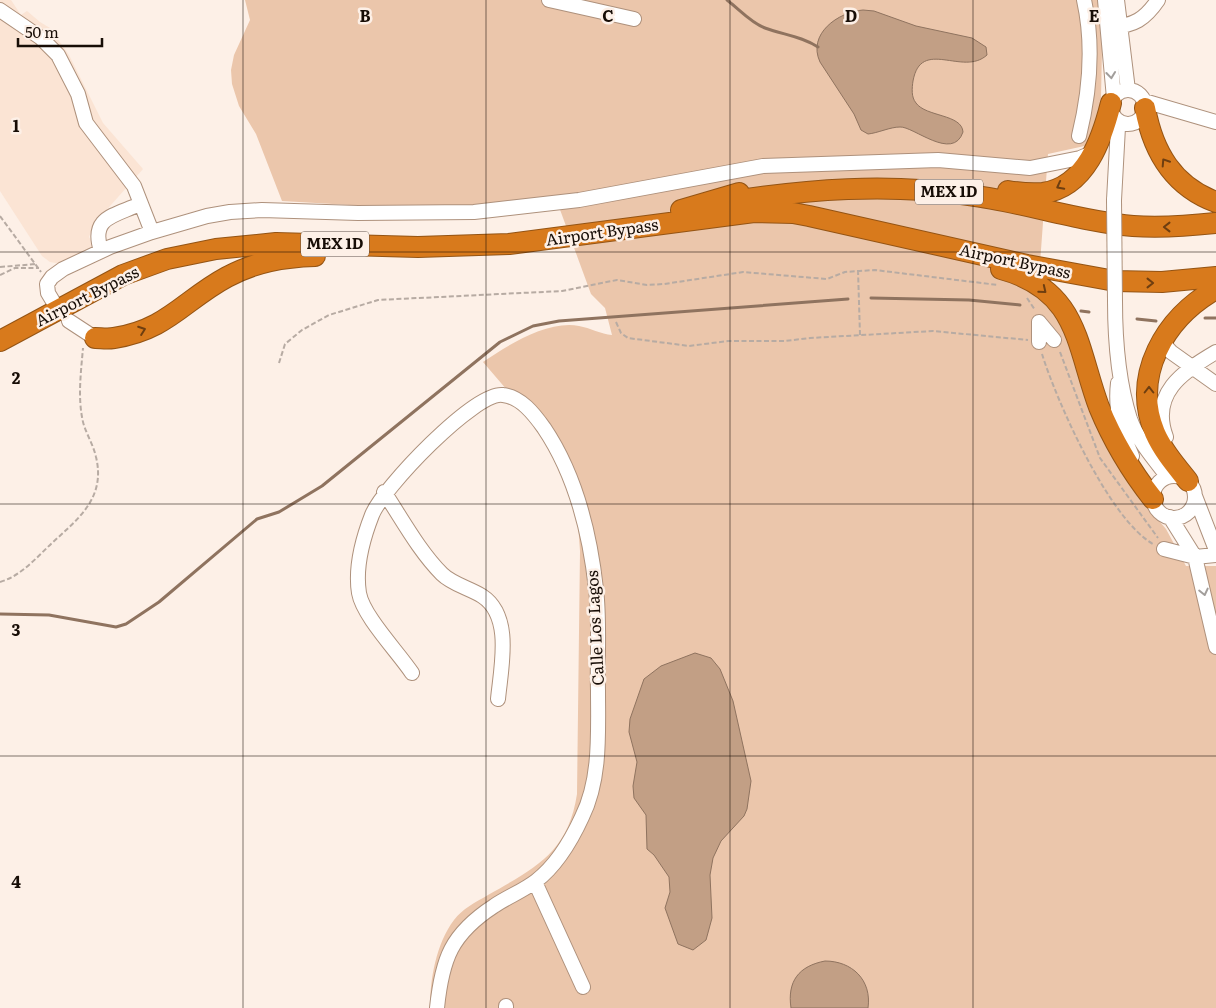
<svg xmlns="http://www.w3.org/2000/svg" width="1216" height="1008" viewBox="0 0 1216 1008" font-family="Literata,serif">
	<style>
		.built { fill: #fbe4d4 }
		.green { fill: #ebc6ab }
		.water { fill: #c29f85; stroke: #8f735f }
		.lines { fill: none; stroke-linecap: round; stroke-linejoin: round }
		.stream { stroke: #8f735f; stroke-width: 3 }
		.minor-casing { stroke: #ae917c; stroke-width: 16 }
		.highway-casing { stroke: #945414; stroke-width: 22 }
		.path { stroke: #b7aba3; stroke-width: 2; stroke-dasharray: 5 2.5; stroke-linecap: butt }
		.minor { stroke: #fff; stroke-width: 14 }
		.highway { stroke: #d87a1c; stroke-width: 20 }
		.minor-bridge-casing { stroke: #ae917c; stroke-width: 16; stroke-linecap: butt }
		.minor-bridge { stroke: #fff; stroke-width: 14 }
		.oneway { stroke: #a29e9b }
		.oneway2 { stroke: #6e3e10 }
		.grid { fill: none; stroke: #170d06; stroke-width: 1; stroke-opacity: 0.55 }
		.labels { text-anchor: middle; stroke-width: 5; stroke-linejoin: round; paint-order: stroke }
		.shield { fill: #fdf0e7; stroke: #5c514a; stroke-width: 1 }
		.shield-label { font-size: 15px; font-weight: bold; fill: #170d06 }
		.street-label { font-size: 16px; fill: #170d06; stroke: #fdf0e7 }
		.grid-label { font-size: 16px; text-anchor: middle; font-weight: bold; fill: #170d06; stroke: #fdf0e7; stroke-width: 5; stroke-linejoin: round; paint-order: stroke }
	</style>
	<rect width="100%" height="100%" fill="#fdf0e7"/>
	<path class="built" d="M0 0H11L21 15 27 11 40 22 50 28 69 55 103 123 143 169 94 224 89 237 96 249 61 264 50 262 42 256 0 191Z"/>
	<path class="green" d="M245 0H1103L1101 98 1100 112 1089 145 1048 154 1038 291 1055 312 1143 502 1166 529 1186 566H1216V1008H430C430 979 436 944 454 920 462 909 476 902 488 895 535 868 568 853 577 794L580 551 578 523 570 493 542 431 483 362C508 345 548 320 579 326 590 328 601 334 612 335L605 308 591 294 555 196 521 202 480 206 401 208 282 201 256 134 239 106 232 84 231 70 234 55 250 20Z"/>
	<path class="water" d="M863 10 874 11 916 26 972 38 986 47 987 55C963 77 921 37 913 81 912 88 911 97 916 103 926 117 962 114 963 132 953 162 913 126 900 127 890 127 878 133 868 134L861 130 854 114 820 62C807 34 838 12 863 10Z
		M695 653 711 658 720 669 733 701 751 781 747 809 744 816 721 841 713 858 710 875 712 918 706 940 693 950 678 944 665 908 670 892 669 877 654 855 647 849 646 815 634 798 633 786 637 762 629 732 630 719 644 679 661 666Z
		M825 961C852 961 872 980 868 1008H791C787 981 799 966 825 961Z"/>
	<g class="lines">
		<path class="stream" d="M727 0C739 9 751 23 765 28 784 35 801 36 818 47
			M871 298 969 300 1020 305
			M1081 311 1089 312
			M1205 318H1216
			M1137 319 1156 321
			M0 614 49 615 116 627 126 624 159 602 257 519 279 512 322 486 500 342 533 326 559 321 848 299"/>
		<defs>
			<path id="minor" d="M549 0 634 19
				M1105 0 1114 98
				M1117 0 1128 90
				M0 10 41 38 58 55 78 94 86 123 134 186 152 232
				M1111 27C1134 26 1145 19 1158 0
				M1111 107a17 17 0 1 1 34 0a17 17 0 1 1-34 0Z
				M1144 101 1216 122
				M1079 136C1090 91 1094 45 1084 0
				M1114 200 1118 127 1116 121
				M101 251C90 217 114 216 140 204
				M1115 301C1115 340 1118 381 1130 419 1138 441 1154 459 1168 477
				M54 303 48 293 47 284 52 277 63 269 110 247 152 232 207 216 230 212 262 210 358 213 474 212 579 200 763 166 938 160 1030 168 1080 158 1094 152
				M69 321 95 338
				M1039 322 1054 340
				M1161 341 1171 352 1216 384
				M1039 342V322
				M1118 383C1115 408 1121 433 1132 456
				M1166 437C1150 394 1182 372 1216 352
				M1153 497a21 21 0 1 1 42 0a21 21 0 1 1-42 0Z
				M384 492C402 519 419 551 442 574 452 584 469 588 482 596 513 616 501 667 498 699
				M1195 496 1216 550
				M1170 517 1195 557 1216 647
				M1164 549 1195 557 1216 555
				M412 673C398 652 363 616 359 593 355 568 363 538 372 515 382 489 475 391 503 395 521 397 534 414 544 428 575 474 590 534 596 589 600 622 597 657 598 691 598 732 601 779 582 817 571 841 557 865 536 881 523 891 507 897 494 906 451 934 442 959 437 1008
				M535 882 583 987
				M506 1008V1006"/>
			<path id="highway" d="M1145 108C1153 152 1173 186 1216 202
				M1008 191C1020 193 1031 194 1043 193 1086 187 1102 139 1111 103
				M727 202C808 189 887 183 969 195 1024 202 1077 221 1133 226 1161 228 1188 226 1216 223
				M681 210 739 193
				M1001 269C1079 290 1076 345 1099 407 1113 441 1131 471 1153 499
				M95 338C101 338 107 339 114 338 167 330 184 300 227 277 255 262 283 257 315 256
				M0 341 123 275 167 259 216 249 276 243 418 247 509 244 754 212 793 213 809 216 1027 265 1115 281 1162 282 1216 277
				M1188 481C1176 466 1163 451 1155 433 1131 375 1165 318 1216 289"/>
		</defs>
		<use href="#minor" class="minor-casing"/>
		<use href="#highway" class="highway-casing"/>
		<path class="path" d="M0 216 41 272
			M0 267 36 264
			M858 270 860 335
			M0 275 15 268H39
			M1027 298 1035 310
			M616 322 621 333 628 338 689 346 728 341H785L810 338 933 331 1028 340
			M1060 352 1100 458 1158 538
			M1042 354C1057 402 1109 519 1153 544
			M279 363 285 344 302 330 329 315 378 300 562 291 617 280 647 285 664 284 743 272 827 279 845 272 875 270 998 285
			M0 582C21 576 36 558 52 543 78 519 106 498 96 457 93 443 84 431 82 417 78 395 81 371 83 348"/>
		<use href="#minor" class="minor"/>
		<use href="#highway" class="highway"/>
		<defs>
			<path id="minor-bridge" d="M1114 200 1115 301"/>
		</defs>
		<use href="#minor-bridge" class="minor-bridge-casing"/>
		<use href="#minor-bridge" class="minor-bridge"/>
	</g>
	<defs><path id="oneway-chevron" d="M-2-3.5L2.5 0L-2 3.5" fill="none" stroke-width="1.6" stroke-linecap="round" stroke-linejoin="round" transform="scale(1.25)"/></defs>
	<g class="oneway">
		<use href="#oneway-chevron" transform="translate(1111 75) rotate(84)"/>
		<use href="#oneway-chevron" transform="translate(1204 592) rotate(77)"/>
	</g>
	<g class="oneway2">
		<use href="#oneway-chevron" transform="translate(1165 162) rotate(-123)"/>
		<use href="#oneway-chevron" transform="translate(1060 186) rotate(152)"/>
		<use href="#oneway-chevron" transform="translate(1167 227) rotate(-180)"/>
		<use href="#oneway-chevron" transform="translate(1150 283)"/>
		<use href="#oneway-chevron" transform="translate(1043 290) rotate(39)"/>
		<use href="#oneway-chevron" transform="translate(142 330) rotate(-20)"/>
		<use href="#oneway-chevron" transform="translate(1149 390) rotate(-90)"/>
	</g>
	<path class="grid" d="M243 0V1008M486 0V1008M730 0V1008M973 0V1008M0 252H1216M0 504H1216M0 756H1216"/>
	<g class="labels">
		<g class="shield">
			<rect x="915" y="179.5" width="68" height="25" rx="4"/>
			<rect x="301" y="231.5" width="68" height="25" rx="4"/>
		</g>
		<g class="shield-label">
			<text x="949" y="197">MEX 1D</text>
			<text x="335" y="249">MEX 1D</text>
		</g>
		<g class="street-label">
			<text transform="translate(602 232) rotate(-8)" y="6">Airport Bypass</text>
			<text transform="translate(1015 261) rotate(12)" y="6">Airport Bypass</text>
			<text transform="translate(87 296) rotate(-27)" y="6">Airport Bypass</text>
			<text transform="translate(595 628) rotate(-93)" y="6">Calle Los Lagos</text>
		</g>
	</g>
	<g class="grid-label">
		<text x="365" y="22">B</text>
		<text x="608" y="22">C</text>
		<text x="851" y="22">D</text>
		<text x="1094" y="22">E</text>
		<text x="16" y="132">1</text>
		<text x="16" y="384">2</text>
		<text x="16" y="636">3</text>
		<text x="16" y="888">4</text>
	</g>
	<path d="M18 38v8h84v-8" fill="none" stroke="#170d06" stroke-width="2.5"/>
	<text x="25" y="38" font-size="15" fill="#170d06" stroke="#fdf0e7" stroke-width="4" paint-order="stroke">50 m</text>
</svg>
